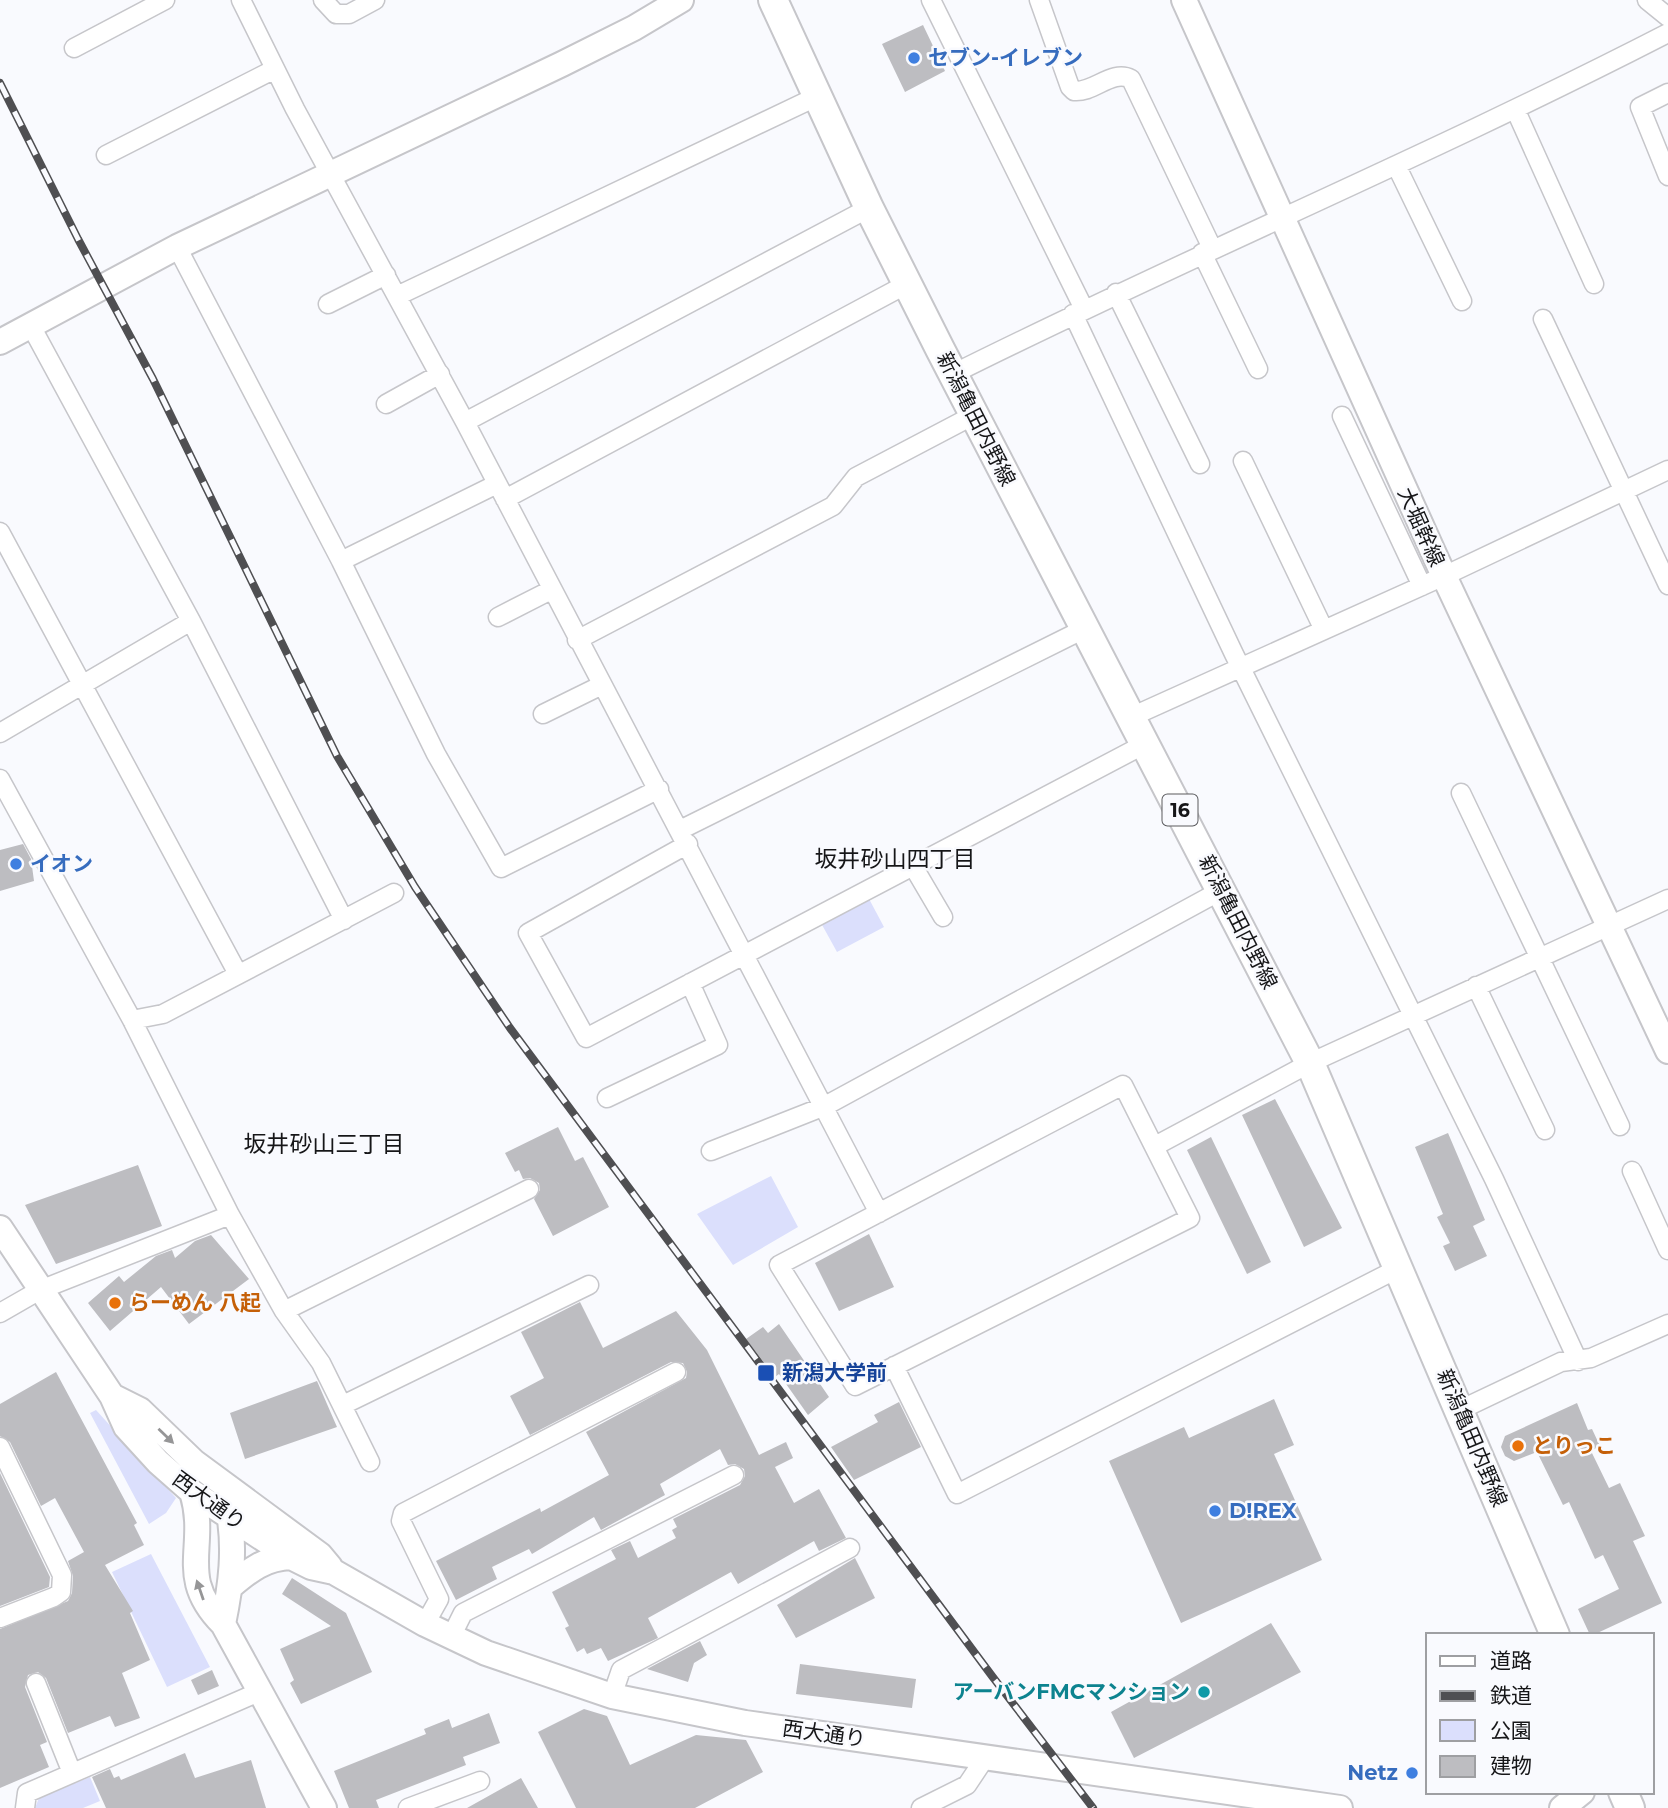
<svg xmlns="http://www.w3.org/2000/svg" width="1668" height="1808" viewBox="0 0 1668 1808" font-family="Montserrat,'Noto Sans JP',sans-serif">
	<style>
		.green { fill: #dbdffc }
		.building { fill: #bdbdc1 }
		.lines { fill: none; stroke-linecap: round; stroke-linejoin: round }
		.street-casing { stroke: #c6c6ca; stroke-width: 21 }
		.secondary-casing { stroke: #c6c6ca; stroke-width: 28 }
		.primary-casing { stroke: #c6c6ca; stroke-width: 32 }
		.street { stroke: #fff; stroke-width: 18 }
		.secondary { stroke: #fff; stroke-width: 24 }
		.primary { stroke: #fff; stroke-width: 28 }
		.rail-casing { stroke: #4f4f52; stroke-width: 8 }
		.rail { stroke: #f9fafe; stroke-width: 5; stroke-dasharray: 16; stroke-linecap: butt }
		.oneway { fill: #969697 }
		.shop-dot { fill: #3f7fe0; stroke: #f9fafe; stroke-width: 2.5 }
		.food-dot { fill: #e8710a; stroke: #f9fafe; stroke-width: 2.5 }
		.transit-dot { fill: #1a4fb4; stroke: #f9fafe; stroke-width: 2.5 }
		.culture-dot { fill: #0f9aa8; stroke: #f9fafe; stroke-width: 2.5 }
		.labels { text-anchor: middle; stroke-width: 5; stroke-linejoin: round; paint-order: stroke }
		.shield { fill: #f9fafe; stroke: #5a5a5d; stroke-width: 2 }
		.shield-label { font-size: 19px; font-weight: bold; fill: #161618 }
		.shop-label { font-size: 21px; font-weight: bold; fill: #366cbe; stroke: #f9fafe; text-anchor: start }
		.street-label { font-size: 21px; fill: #161618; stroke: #f9fafe }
		.food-label { font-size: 21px; font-weight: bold; fill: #c56008; stroke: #f9fafe; text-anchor: start }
		.transit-label { font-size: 21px; font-weight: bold; fill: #164399; stroke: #f9fafe; text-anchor: start }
		.culture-label { font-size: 21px; font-weight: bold; fill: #0d838f; stroke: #f9fafe; text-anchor: end }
		.neighbourhood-label { font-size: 23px; fill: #161618; stroke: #f9fafe }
	</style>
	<rect width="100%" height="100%" fill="#f9fafe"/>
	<path class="green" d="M868 897 884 927 837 952 821 923Z
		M771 1176 798 1227 733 1265 697 1214Z
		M96 1410 176 1498 166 1513 149 1524 90 1413Z
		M151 1554 210 1667 167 1687 112 1572Z
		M90 1777 100 1801 83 1808H35L39 1798Z"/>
	<path class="building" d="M923 25 945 71 905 92 882 44Z
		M23 844 31 859 34 881 0 891V850Z
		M1275 1099 1342 1228 1304 1247 1242 1115Z
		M558 1127 575 1161 583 1157 609 1207 553 1236 534 1199 540 1190 539 1183 530 1178 523 1179 519 1170 515 1172 505 1153Z
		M1448 1133 1485 1220 1473 1226 1487 1256 1455 1271 1443 1246 1450 1243 1437 1217 1443 1214 1415 1147Z
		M1211 1137 1271 1262 1247 1274 1187 1150Z
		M138 1165 162 1226 56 1264 25 1205Z
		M869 1234 894 1287 839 1311 815 1263Z
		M211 1235 249 1279 189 1324 161 1287 110 1331 88 1303 119 1276 124 1282 156 1256 172 1250 175 1258 195 1241Z
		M580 1302 603 1348 676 1311 707 1350 759 1455 786 1442 793 1458 775 1467 794 1503 819 1489 846 1538 819 1551 814 1541 738 1584 731 1572 648 1618 658 1638 608 1661 601 1648 587 1654 584 1648 577 1652 565 1628 569 1626 552 1592 616 1559 611 1550 630 1541 638 1558 676 1538 672 1530 677 1527 673 1519 740 1485 745 1476 744 1469 735 1464 728 1465 720 1449 660 1484 665 1495 601 1530 594 1517 532 1554 529 1549 492 1567 497 1579 456 1600 436 1561 540 1508 541 1512 609 1475 586 1432 686 1378 687 1372 683 1363 671 1362 530 1435 510 1396 544 1378 521 1332Z
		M779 1324 829 1397 808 1415 779 1374 775 1377 746 1339 763 1327 768 1333Z
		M56 1372 137 1523 134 1525 144 1545 105 1565 133 1611 130 1613 150 1660 122 1673 140 1718 115 1727 110 1716 68 1733 46 1678 38 1672 28 1675 25 1687 47 1742 40 1745 49 1767 0 1788V1629L68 1601 72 1593 73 1576 68 1561 84 1552 55 1498 41 1506 10 1442 0 1436V1404Z
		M317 1381 337 1427 245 1459 230 1413Z
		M1274 1399 1294 1445 1274 1454 1322 1560 1181 1623 1109 1461 1184 1427 1189 1438Z
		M899 1402 921 1447 854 1480 831 1447 878 1422 874 1415Z
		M1577 1403 1588 1430 1592 1429 1600 1446 1591 1451 1609 1488 1620 1483 1645 1536 1633 1541 1662 1603 1593 1635H1590L1578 1609 1619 1589 1603 1555 1595 1559 1569 1502 1563 1505 1537 1452 1514 1461 1505 1456 1501 1447 1505 1436Z
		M0 1473 50 1577 49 1587 0 1606Z
		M855 1558 875 1598 796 1638 777 1605Z
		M292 1578 346 1613 372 1672 301 1704 290 1683 294 1680 280 1649 331 1626 282 1594Z
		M1271 1623 1301 1672 1134 1758 1111 1712Z
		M700 1641 707 1655 694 1663 688 1682 647 1669Z
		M800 1664 916 1679 912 1708 796 1694Z
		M212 1670 219 1686 198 1695 191 1680Z
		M584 1709 607 1716 630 1765 696 1735 746 1740 763 1772 695 1808H576L538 1732Z
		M489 1713 500 1743 463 1757 466 1765 376 1800 379 1808H349L334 1771 426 1734 424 1729 449 1719 452 1728Z
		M185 1753 195 1778 251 1760 266 1808H106L92 1777 110 1769 114 1778 119 1776 121 1780Z
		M521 1778 538 1808H467Z"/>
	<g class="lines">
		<defs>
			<path id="street" d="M241 0 295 109 465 422 879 1213
				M323 0 336 14H349L375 0
				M931 0 1084 309
				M1039 0 1070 87 1074 91C1094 93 1112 69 1131 79L1212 248
				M1647 0 1668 17
				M74 48 165 0
				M1668 93 1640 107 1668 176
				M1516 111 1594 284
				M106 155 275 69
				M1397 167 1462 301
				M177 247 341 561 436 754 501 868 659 789
				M1202 253 1258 369
				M1116 293 1200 464
				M397 296 818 96
				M328 304 386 275
				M1073 314 1234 654 1494 1179 1578 1361
				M1543 319 1668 585
				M31 326 191 621 344 920
				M953 374C1189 256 1433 154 1668 33
				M386 404 440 374
				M1342 416 1422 586
				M465 422 869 208
				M1243 461 1324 630
				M505 499 907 284
				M0 532 238 974
				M341 561 497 484
				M498 617 551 590
				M577 640 833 506 856 477 974 415
				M543 714 602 685
				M1131 717 1444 576 1668 470
				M0 733 191 621
				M0 779 132 1020 230 1215 284 1311 321 1363 370 1462
				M1461 793 1620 1126
				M680 830 1084 629
				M688 844 528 933 586 1038 1145 744
				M913 866 943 917
				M1476 986 1545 1130
				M132 1020 163 1014 394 893
				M1123 1085 1190 1218 855 1386 779 1265Z
				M607 1098 718 1045 690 983
				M1155 1146 1310 1063 1668 899
				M711 1151 825 1106 1222 890
				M1632 1171 1668 1250
				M284 1311 529 1189
				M0 1313 40 1290 230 1215
				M894 1366 957 1494 1397 1269
				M343 1405 589 1285
				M1460 1410 1561 1362 1591 1358 1668 1324
				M0 1447 62 1575 61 1592 54 1597 0 1618
				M425 1624 439 1599 401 1521 403 1513 676 1372
				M451 1637 463 1613 734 1475
				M36 1683 72 1773
				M612 1696 621 1670 850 1548
				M25 1808 27 1793 259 1692
				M408 1808 480 1781
				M921 1808 967 1785 985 1758"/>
			<path id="secondary" d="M1184 0 1444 576 1668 1051
				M0 342 177 247 562 64 634 28 681 0
				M0 1228 112 1396 126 1427 158 1462 192 1492 291 1557 311 1567 334 1572 425 1624 486 1653 612 1696 745 1723 1340 1808
				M112 1396 140 1410 194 1462 320 1555 330 1567
				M192 1492C209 1547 175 1576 223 1624L324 1808
				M231 1586C250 1570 265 1558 291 1557
				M223 1624C231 1585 236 1548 228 1508
				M1562 1808 1582 1792"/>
			<path id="primary" d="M773 0 869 208 940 349 1310 1063 1555 1635
				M1623 1792 1630 1808"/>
		</defs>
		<use href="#street" class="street-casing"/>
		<use href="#secondary" class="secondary-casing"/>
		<use href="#primary" class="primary-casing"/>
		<use href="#street" class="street"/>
		<use href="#secondary" class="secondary"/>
		<use href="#primary" class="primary"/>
		<defs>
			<path id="rail" d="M0 83 78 239 153 379 337 756 415 887 510 1028 992 1676 1093 1808"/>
		</defs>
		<use href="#rail" class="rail-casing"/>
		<use href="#rail" class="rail"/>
	</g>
	<defs><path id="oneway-solid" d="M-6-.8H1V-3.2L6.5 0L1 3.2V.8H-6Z" transform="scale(1.75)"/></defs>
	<g class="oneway">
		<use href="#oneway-solid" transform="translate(166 1436) rotate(44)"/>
		<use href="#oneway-solid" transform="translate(200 1590) rotate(-109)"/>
	</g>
	<g class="shop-dot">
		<circle cx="914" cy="58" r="7"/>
		<circle cx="16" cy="864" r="7"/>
		<circle cx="1215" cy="1511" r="7"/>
		<circle cx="1412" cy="1773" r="7"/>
	</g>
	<g class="food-dot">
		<circle cx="115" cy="1303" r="7"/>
		<circle cx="1518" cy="1446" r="7"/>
	</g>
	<rect class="transit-dot" x="757" y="1364" width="18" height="18" rx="3.5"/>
	<circle class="culture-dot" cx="1204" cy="1692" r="7"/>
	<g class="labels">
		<rect class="shield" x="1162.5" y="794.5" width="35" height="31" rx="5"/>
		<g class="shield-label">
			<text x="1180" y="817">16</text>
		</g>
		<g class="shop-label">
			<text x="928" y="65">セブン-イレブン</text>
			<text x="30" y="871">イオン</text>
			<text x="1229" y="1518">D!REX</text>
			<text x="1398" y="1780" text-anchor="end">Netz</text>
		</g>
		<g class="street-label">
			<text transform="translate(976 419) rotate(63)" y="7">新潟亀田内野線</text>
			<text transform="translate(1421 527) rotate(66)" y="7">大堀幹線</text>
			<text transform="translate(1238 922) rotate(63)" y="7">新潟亀田内野線</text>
			<text transform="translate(1472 1438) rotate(67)" y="7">新潟亀田内野線</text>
			<text transform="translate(209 1501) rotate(36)" y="7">西大通り</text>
			<text transform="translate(824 1734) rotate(8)" y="7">西大通り</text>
		</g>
		<g class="food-label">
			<text x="129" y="1310">らーめん 八起</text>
			<text x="1532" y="1453">とりっこ</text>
		</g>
		<g class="transit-label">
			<text x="782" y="1380">新潟大学前</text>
		</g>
		<g class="culture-label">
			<text x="1190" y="1699">アーバンFMCマンション</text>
		</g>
		<g class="neighbourhood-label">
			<text x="895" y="867">坂井砂山四丁目</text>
			<text x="324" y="1152">坂井砂山三丁目</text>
		</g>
	</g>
	<rect x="1426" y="1633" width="228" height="161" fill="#f9fafe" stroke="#9e9fa2" stroke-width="2"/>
	<rect x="1440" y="1656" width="35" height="10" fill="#ffffff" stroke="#9e9fa2" stroke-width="2"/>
	<text x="1490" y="1668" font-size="21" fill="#161618">道路</text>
	<rect x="1440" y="1691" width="35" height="10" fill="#4f4f52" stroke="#9e9fa2" stroke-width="2"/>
	<text x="1490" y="1703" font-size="21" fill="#161618">鉄道</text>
	<rect x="1440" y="1720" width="35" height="21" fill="#dbdffc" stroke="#9e9fa2" stroke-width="2"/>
	<text x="1490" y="1738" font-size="21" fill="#161618">公園</text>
	<rect x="1440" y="1756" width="35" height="21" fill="#bdbdc1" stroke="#9e9fa2" stroke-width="2"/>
	<text x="1490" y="1773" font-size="21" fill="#161618">建物</text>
</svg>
